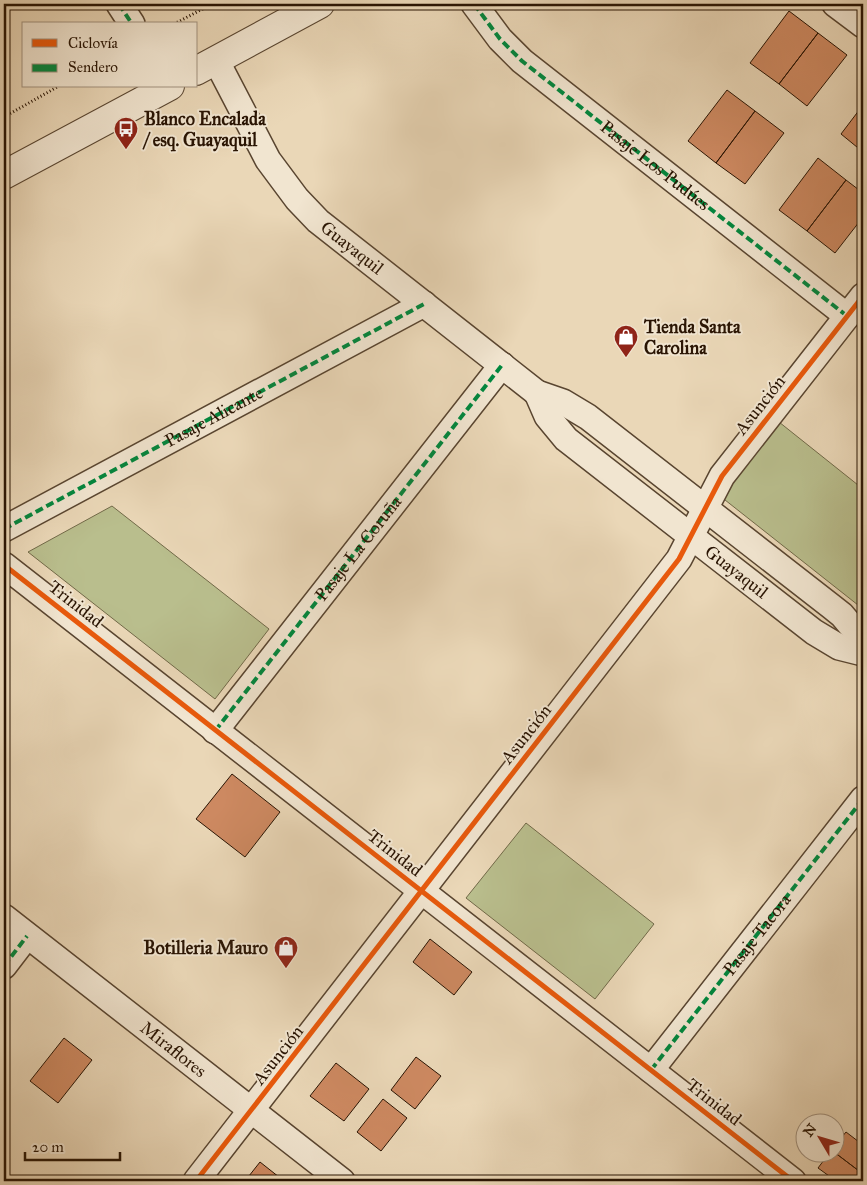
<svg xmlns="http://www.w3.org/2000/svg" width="867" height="1185" viewBox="0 0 867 1185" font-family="'IM FELL Great Primer',serif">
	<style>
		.green { fill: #b9be8d; stroke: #716948 }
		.building { fill: #cd8961; stroke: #291403 }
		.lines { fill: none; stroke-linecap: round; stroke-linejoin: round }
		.minor-casing { stroke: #594530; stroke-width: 28 }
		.tertiary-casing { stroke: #594530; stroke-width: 30 }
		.path { stroke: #291403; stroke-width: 3; stroke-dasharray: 1 2.5; stroke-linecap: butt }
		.minor { stroke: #f1e5d0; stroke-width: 25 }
		.tertiary { stroke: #f1e5d0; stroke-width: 28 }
		.quiet { stroke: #00873e; stroke-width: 4; stroke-dasharray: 8 4; stroke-linecap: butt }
		.cycleway-casing { stroke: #f1e5d0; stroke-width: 8 }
		.cycleway { stroke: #e8590c; stroke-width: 5 }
		.labels { text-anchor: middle; stroke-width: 4; stroke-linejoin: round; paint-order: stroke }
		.poi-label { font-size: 18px; font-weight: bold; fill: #291403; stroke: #f1e5d0; text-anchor: start }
		.street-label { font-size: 18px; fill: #291403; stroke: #f1e5d0 }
	</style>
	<rect width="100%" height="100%" fill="#ead7b7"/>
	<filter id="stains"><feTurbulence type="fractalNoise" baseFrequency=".004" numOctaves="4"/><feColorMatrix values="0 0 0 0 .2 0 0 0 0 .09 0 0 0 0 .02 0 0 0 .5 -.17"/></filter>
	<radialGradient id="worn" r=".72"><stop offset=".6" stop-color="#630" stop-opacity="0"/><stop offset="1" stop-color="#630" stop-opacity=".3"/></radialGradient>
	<path class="green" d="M779 422 863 489V609L720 496Z
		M112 506 269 629 215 699 28 552Z
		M526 823 654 924 595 999 466 898Z"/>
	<path class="building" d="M789 11 818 33 779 84 750 63Z
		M818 33 847 55 807 106 779 84Z
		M727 90 755 111 716 163 688 141Z
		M863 105V152L841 134Z
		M755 111 784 133 745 184 716 163Z
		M818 158 846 180 807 231 779 210Z
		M846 180 863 193V217L835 253 807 231Z
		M232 774 280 812 245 857 196 819Z
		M430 939 472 972 454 995 413 962Z
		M64 1038 92 1060 58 1103 30 1081Z
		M416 1057 441 1076 415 1109 391 1090Z
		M336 1063 369 1089 344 1121 310 1096Z
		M383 1099 407 1118 381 1151 357 1132Z
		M846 1132 863 1145V1174L834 1152V1147Z
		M830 1152H834L863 1174V1181H836L818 1168Z
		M260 1162 284 1181H245Z"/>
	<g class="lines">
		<defs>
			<g id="minor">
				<path d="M119 4 132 24"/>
				<path d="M474 4 500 39 522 61 847 316"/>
				<path d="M835 4 863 25"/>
				<path id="s1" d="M216 60 268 160 297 199 318 221 537 393 563 402 588 417 832 607 842 615 863 640"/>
				<path id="s2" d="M537 393 547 416 566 439 814 632 839 647 863 653"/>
				<path id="s3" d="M4 529 424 304"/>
				<path d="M4 565 793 1181"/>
				<path d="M215 731 502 365"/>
				<path id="s4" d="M4 917 342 1181"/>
				<path d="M4 966 27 936"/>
				<path id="s5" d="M651 1070 863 799"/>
				<path d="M196 1181 679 559 722 476 863 296"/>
			</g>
			<path id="tertiary" d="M196 71 320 4
				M4 175 170 86"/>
		</defs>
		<use href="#minor" class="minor-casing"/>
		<use href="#tertiary" class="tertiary-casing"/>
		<path class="path" d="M174 24 212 4
			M4 117 59 86"/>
		<use href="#minor" class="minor"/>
		<use href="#tertiary" class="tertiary"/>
		<g class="quiet">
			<path d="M119 4 132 24"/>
			<path id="s6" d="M474 4 500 39 522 61 847 316"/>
			<path d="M4 529 424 304"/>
			<path id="s7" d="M215 731 502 365"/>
			<path d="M4 966 27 936"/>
			<path d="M651 1070 863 799"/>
		</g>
		<defs>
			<path id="cycleway" d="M4 565 793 1181
				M196 1181 679 559 722 476 863 296"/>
		</defs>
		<use href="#cycleway" class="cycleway-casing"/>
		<use href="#cycleway" class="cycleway"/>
	</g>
	<defs>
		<symbol id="bus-pin" viewBox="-11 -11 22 30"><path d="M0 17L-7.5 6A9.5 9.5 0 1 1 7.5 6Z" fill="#8f2418" stroke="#f1e5d0"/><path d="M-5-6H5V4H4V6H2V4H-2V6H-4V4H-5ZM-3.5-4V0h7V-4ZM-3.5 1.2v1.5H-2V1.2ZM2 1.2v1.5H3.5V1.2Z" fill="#fff"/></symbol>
		<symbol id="shop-pin" viewBox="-11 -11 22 30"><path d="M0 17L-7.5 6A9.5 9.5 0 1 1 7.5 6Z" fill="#8f2418" stroke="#f1e5d0"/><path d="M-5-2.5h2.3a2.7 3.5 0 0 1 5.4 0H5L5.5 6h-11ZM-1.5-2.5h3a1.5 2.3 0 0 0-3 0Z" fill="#fff"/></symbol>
	</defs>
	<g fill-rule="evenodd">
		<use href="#bus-pin" x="112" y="115" width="28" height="38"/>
		<use href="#shop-pin" x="612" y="323" width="28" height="38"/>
		<use href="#shop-pin" x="272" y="934" width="28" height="38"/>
	</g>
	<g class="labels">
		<g class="poi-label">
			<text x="144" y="125">Blanco Encalada<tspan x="144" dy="21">/ esq. Guayaquil</tspan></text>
			<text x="644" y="333">Tienda Santa<tspan x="644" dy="21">Carolina</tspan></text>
			<text x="268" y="954" text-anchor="end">Botilleria Mauro</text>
		</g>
		<g class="street-label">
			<text dy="6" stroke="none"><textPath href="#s6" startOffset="244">Pasaje Los Pudúes</textPath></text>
			<text dy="6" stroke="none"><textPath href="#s1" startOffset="235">Guayaquil</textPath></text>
			<text transform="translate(760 405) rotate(-52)" y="6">Asunción</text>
			<text dy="6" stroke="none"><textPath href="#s3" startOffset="238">Pasaje Alicante</textPath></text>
			<text dy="6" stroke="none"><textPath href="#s7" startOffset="232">Pasaje La Coruña</textPath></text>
			<text dy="6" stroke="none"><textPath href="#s2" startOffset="271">Guayaquil</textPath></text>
			<text transform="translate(76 604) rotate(38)" y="6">Trinidad</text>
			<text transform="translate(526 734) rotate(-52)" y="6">Asunción</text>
			<text transform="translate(395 853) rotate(38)" y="6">Trinidad</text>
			<text dy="6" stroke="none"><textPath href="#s5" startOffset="172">Pasaje Tacora</textPath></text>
			<text dy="6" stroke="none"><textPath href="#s4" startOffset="215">Miraflores</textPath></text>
			<text transform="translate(278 1055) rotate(-52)" y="6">Asunción</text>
			<text transform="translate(714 1102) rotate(38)" y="6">Trinidad</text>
		</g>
	</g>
	<rect width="867" height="1185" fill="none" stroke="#ead7b7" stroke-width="20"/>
	<rect x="5" y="5" width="857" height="1175" fill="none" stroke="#291403" stroke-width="2.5"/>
	<rect x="10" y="10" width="847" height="1165" fill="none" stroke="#291403"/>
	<rect x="22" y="22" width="175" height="65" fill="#f1e5d0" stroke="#a1917e"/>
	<rect x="32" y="39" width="25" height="8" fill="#e8590c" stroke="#a1917e"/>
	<text x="68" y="48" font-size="15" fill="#291403">Ciclovía</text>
	<rect x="32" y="64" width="25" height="8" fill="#00873e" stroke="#a1917e"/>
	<text x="68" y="72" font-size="15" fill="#291403">Sendero</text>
	<g transform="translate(820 1138) rotate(308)"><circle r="24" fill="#f1e5d0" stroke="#a1917e"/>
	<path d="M0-4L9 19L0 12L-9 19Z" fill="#8f2418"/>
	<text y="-8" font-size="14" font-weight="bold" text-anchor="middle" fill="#291403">N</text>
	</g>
	<path d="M25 1152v8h95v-8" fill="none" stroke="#291403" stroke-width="2.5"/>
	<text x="32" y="1152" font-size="15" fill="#291403" stroke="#f1e5d0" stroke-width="4" paint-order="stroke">20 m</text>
	<rect width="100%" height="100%" filter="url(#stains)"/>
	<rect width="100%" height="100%" fill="url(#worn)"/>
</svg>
